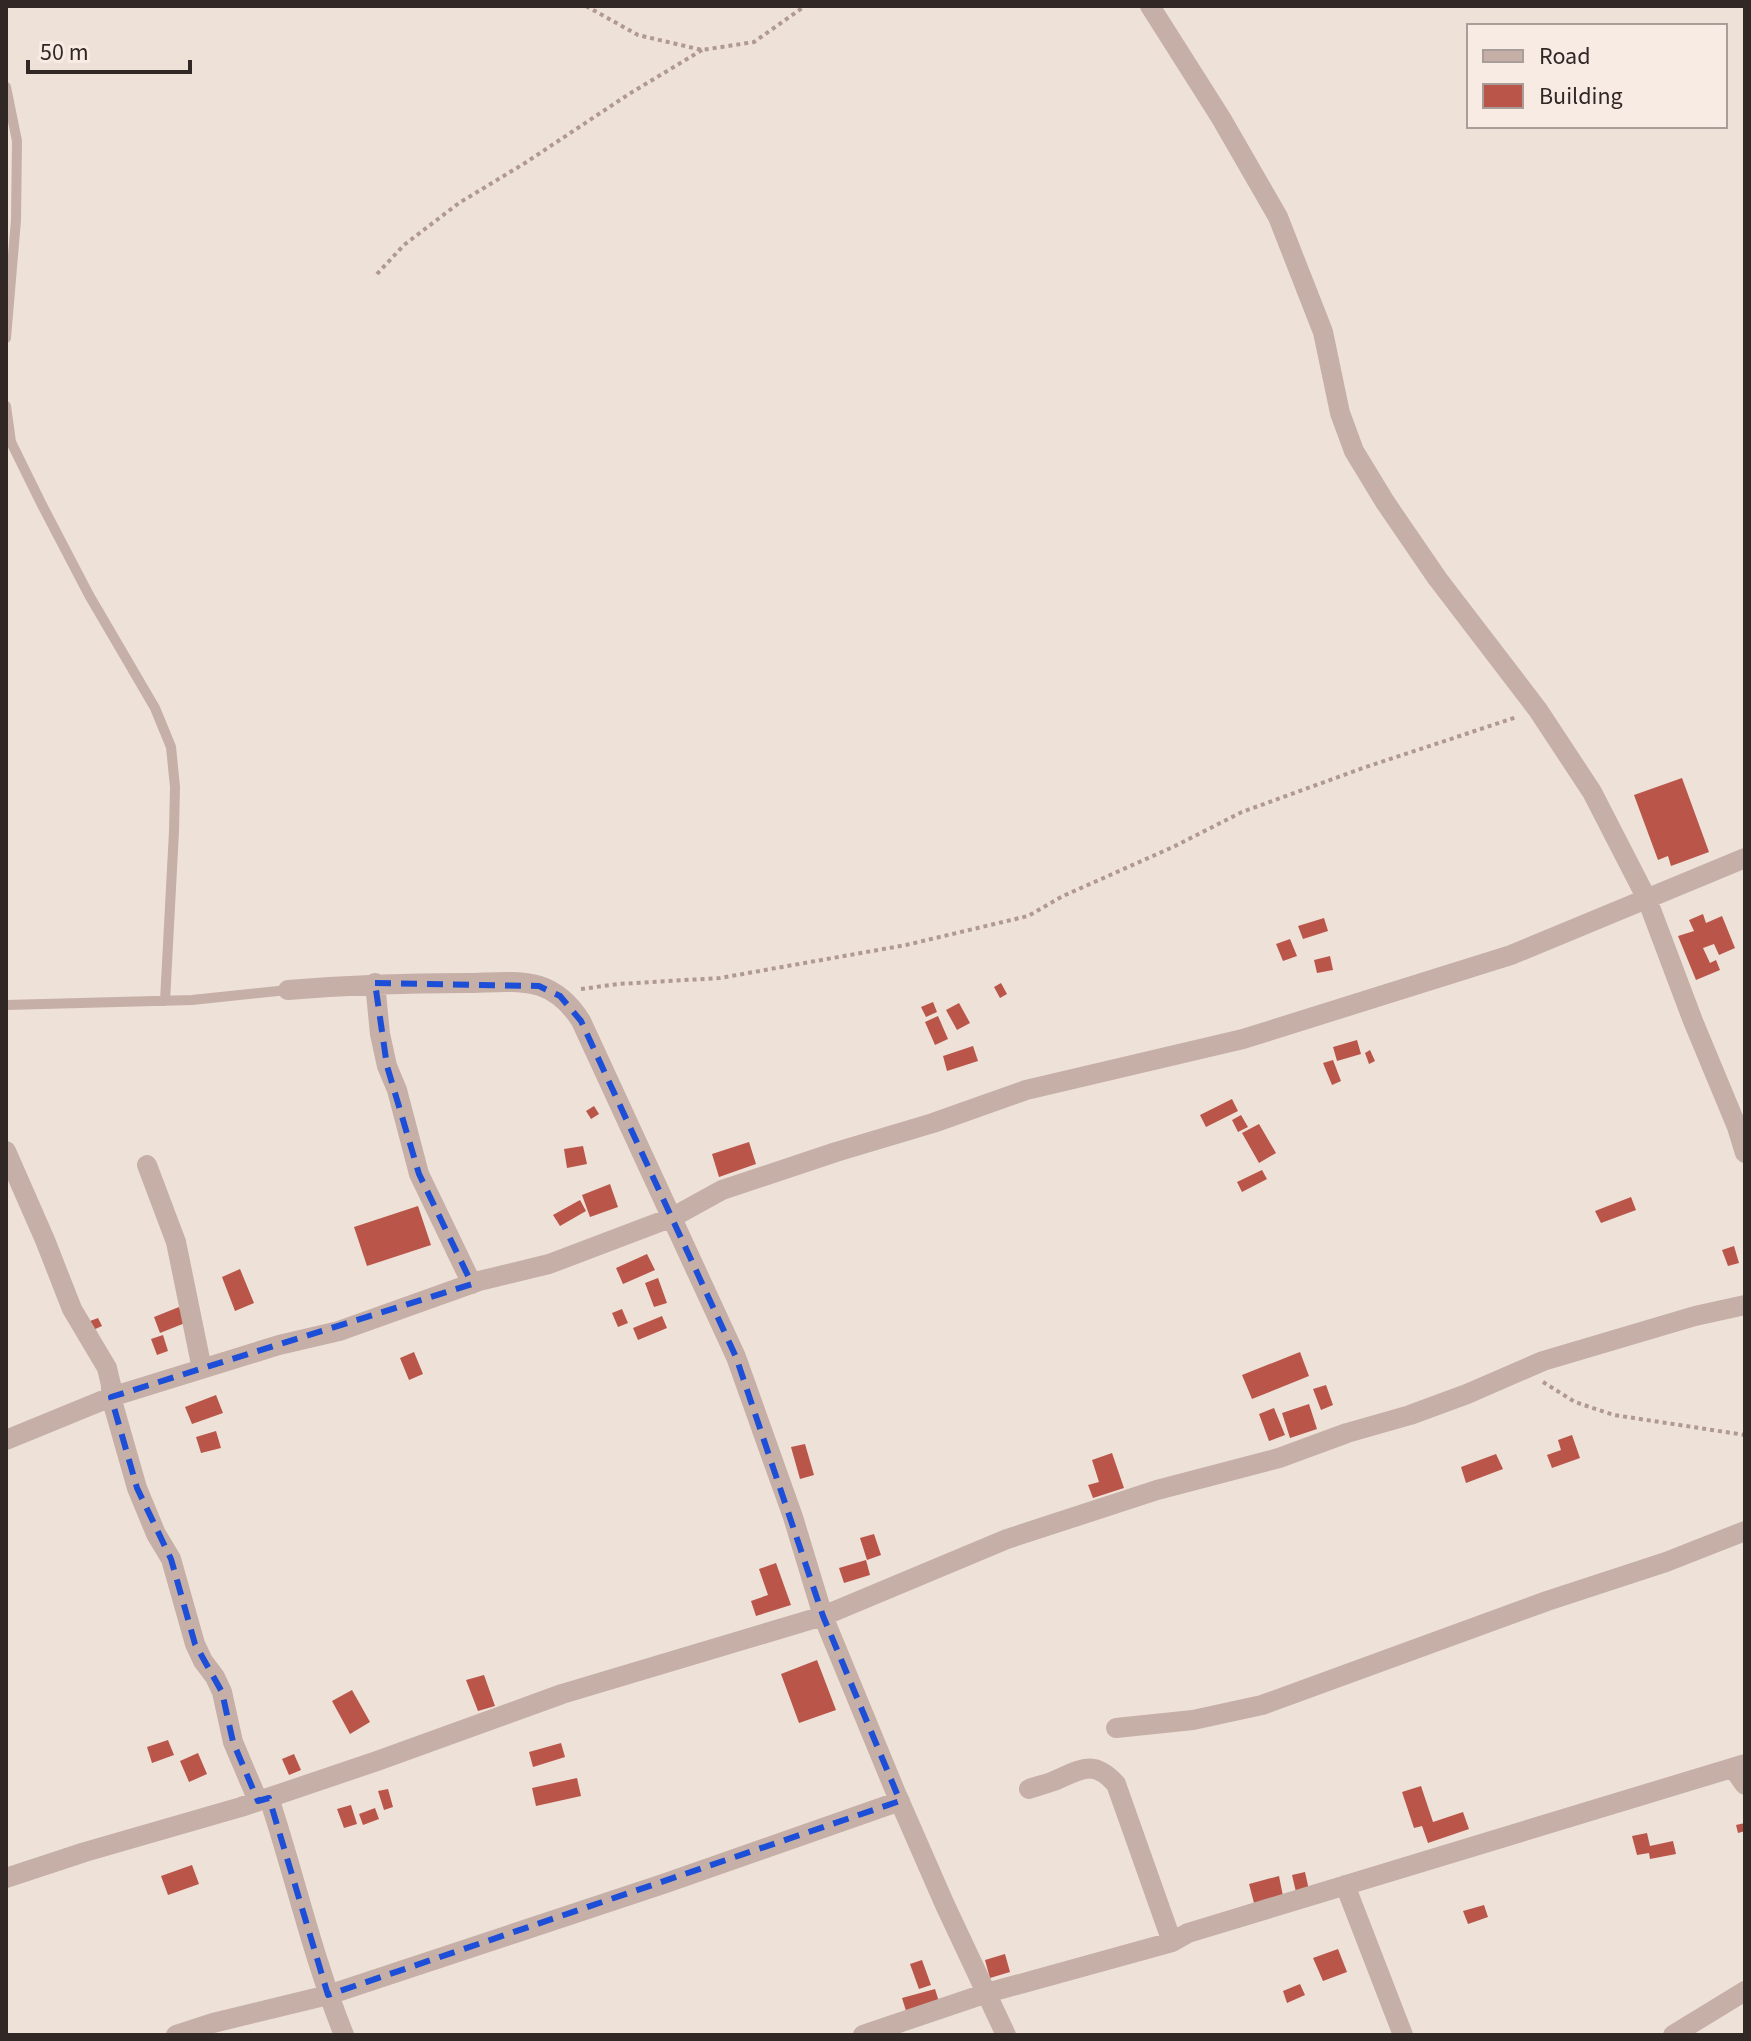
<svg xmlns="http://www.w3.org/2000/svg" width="1751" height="2041" viewBox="0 0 1751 2041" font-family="'Source Sans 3',sans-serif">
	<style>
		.building { fill: #ba554a }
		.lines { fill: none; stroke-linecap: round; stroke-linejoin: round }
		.path { stroke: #b09990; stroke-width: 4; stroke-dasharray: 4 4; stroke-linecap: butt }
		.lane { stroke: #c5afa6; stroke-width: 10 }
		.street { stroke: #c5afa6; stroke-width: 20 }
		.marked { fill: none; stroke: #1d4ed8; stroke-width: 6; stroke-dasharray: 16 10; stroke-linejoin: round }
	</style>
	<rect width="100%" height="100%" fill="#eee1d8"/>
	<path class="building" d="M1682 778 1709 852 1671 866 1668 856 1658 860 1634 795Z
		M1703 914 1706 923 1722 916 1735 948 1719 955 1714 944 1703 948 1710 963 1716 960 1720 970 1696 980 1678 936 1694 931 1689 920Z
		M1324 918 1328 931 1303 939 1298 926Z
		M1290 939 1297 956 1283 961 1276 944Z
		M1330 956 1333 970 1317 973 1314 960Z
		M1001 983 1007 994 1000 998 994 987Z
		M933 1002 937 1012 926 1017 921 1007Z
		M959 1003 970 1023 957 1030 946 1010Z
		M938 1016 948 1039 935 1045 925 1022Z
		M1357 1040 1361 1054 1337 1061 1333 1047Z
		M973 1046 978 1061 947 1071 943 1056Z
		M1370 1050 1375 1061 1369 1064 1365 1053Z
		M1333 1060 1341 1081 1332 1085 1323 1063Z
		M1232 1099 1238 1111 1206 1127 1200 1115Z
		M594 1106 599 1114 591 1119 586 1111Z
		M1241 1115 1248 1127 1238 1132 1232 1120Z
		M1259 1124 1276 1153 1259 1163 1242 1133Z
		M749 1142 756 1164 719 1177 712 1154Z
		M583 1146 587 1164 567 1168 564 1149Z
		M1262 1170 1267 1179 1242 1192 1237 1182Z
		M610 1184 618 1207 590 1217 582 1195Z
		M1631 1197 1636 1210 1601 1223 1595 1211Z
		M580 1200 586 1211 560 1226 553 1215Z
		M418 1206 431 1245 367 1266 354 1227Z
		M1734 1246 1739 1263 1728 1266 1722 1250Z
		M647 1254 655 1270 623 1284 616 1268Z
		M240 1269 254 1303 235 1311 222 1277Z
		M658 1278 667 1303 654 1307 645 1283Z
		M179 1307 185 1323 160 1333 154 1317Z
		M622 1309 628 1323 618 1327 612 1313Z
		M662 1316 667 1328 638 1340 633 1328Z
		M98 1318 102 1326 93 1330 90 1321Z
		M163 1335 168 1351 157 1355 151 1339Z
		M414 1352 423 1374 409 1380 400 1358Z
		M1300 1352 1309 1376 1252 1399 1242 1375Z
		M1326 1385 1333 1405 1321 1410 1313 1389Z
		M216 1395 223 1413 192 1424 185 1407Z
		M1309 1404 1317 1429 1290 1438 1282 1413Z
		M1274 1408 1285 1435 1269 1441 1259 1414Z
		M216 1431 221 1448 201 1453 196 1437Z
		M1572 1435 1580 1458 1552 1468 1547 1455 1561 1450 1558 1440Z
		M805 1444 814 1475 800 1479 791 1447Z
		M1112 1453 1124 1488 1093 1498 1088 1485 1099 1482 1092 1460Z
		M1496 1454 1503 1469 1466 1483 1461 1467Z
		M874 1534 881 1555 867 1560 860 1538Z
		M866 1560 870 1575 844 1583 839 1568Z
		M776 1563 791 1605 756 1616 751 1601 768 1595 759 1569Z
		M817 1660 836 1710 799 1723 781 1674Z
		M484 1675 495 1706 478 1711 466 1680Z
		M352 1690 370 1722 350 1734 332 1701Z
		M168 1740 174 1755 152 1763 147 1747Z
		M561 1743 565 1757 533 1767 529 1752Z
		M198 1753 207 1774 189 1782 180 1761Z
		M294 1754 301 1770 289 1775 282 1759Z
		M577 1778 581 1796 536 1806 532 1788Z
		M1421 1786 1433 1822 1463 1812 1469 1829 1428 1843 1422 1826 1414 1828 1402 1792Z
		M388 1789 393 1807 384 1810 378 1791Z
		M351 1805 357 1824 344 1828 337 1809Z
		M375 1808 379 1819 363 1825 359 1814Z
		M1745 1823V1831L1738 1833 1736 1825Z
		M1647 1833 1650 1846 1673 1841 1676 1854 1650 1859 1649 1853 1637 1855 1632 1836Z
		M192 1865 199 1884 168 1895 161 1876Z
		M1305 1872 1309 1890 1296 1892 1292 1875Z
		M1279 1876 1283 1896 1254 1903 1249 1884Z
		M1484 1905 1488 1917 1468 1924 1463 1911Z
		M1338 1949 1347 1972 1323 1981 1313 1958Z
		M1005 1954 1010 1972 990 1978 985 1960Z
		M922 1960 931 1985 919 1989 910 1964Z
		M1300 1984 1305 1995 1287 2003 1283 1991Z
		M935 1989 940 2005 907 2014 902 1998Z"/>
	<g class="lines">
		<path class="path" d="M586 6 638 35 702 50 754 42 805 6
			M377 274 404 245 459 203 525 163 629 94 702 50
			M581 989 618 984 720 978 906 945 1028 916 1063 896 1173 847 1242 812 1363 768 1517 717
			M1543 1382 1575 1402 1614 1415 1745 1435"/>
		<path class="lane" d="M6 87 17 141 16 220 6 338
			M6 406 11 442 41 503 89 595 155 708 171 747 175 787 174 831 165 1001
			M6 1005 192 1000 288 990"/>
		<path class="street" d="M1150 6 1221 118 1278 217 1323 332 1340 413 1354 451 1385 502 1437 578 1538 710 1592 792 1647 899 1693 1021 1737 1127 1745 1153
			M375 983 380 1034 387 1066 397 1090 419 1174 472 1284
			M288 990C348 985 406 983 466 983 489 983 518 979 540 986 558 992 571 1005 581 1021L736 1357 793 1517 823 1616 896 1793 945 1905 1006 2035
			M6 1151 45 1240 72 1309 107 1368 111 1385V1397L137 1488 156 1534 171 1559 195 1644 203 1661 215 1677 222 1692 233 1742 258 1801
			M147 1165 176 1242 202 1369
			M6 1440 111 1397 279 1345 339 1331 479 1281 549 1264 673 1217 722 1190 836 1152 933 1123 1026 1090 1243 1039 1511 955 1745 858
			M1116 1728 1193 1720 1262 1705 1547 1601 1666 1562 1745 1531
			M1733 1768 1745 1785
			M1029 1789C1037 1786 1046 1784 1054 1781 1080 1770 1093 1758 1116 1784L1172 1942
			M269 1798C295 1877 313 1958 344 2035
			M6 1878 85 1852 241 1807 377 1761 562 1694 823 1616 1007 1539 1157 1490 1279 1458 1347 1433 1410 1415 1467 1394 1543 1361 1695 1316 1745 1305
			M1345 1885 1403 2035
			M176 2035 213 2023 328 1995 663 1884 900 1801
			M863 2035 987 1993 1172 1942 1188 1933 1745 1764
			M1673 2035 1745 1991"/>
	</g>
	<path class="marked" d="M375 983 539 986 560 996 581 1021 736 1357 823 1616 900 1801 328 1995 269 1798 258 1801 233 1742 222 1692 195 1644 171 1559 137 1488 111 1397 472 1284 419 1174 387 1066Z"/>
	<rect width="1751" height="2041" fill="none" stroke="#312826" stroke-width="16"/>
	<rect x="1467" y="24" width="260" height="104" fill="#f7ebe4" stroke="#a89d98" stroke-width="2"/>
	<rect x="1483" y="50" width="40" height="12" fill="#c5afa6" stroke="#a89d98" stroke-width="2"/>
	<text x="1539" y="64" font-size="24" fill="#312826">Road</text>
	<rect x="1483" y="84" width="40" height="24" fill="#ba554a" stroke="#a89d98" stroke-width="2"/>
	<text x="1539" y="104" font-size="24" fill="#312826">Building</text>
	<path d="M28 60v12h162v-12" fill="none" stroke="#312826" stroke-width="4"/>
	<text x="40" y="60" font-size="24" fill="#312826" stroke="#f7ebe4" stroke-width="6" paint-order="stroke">50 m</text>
</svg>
